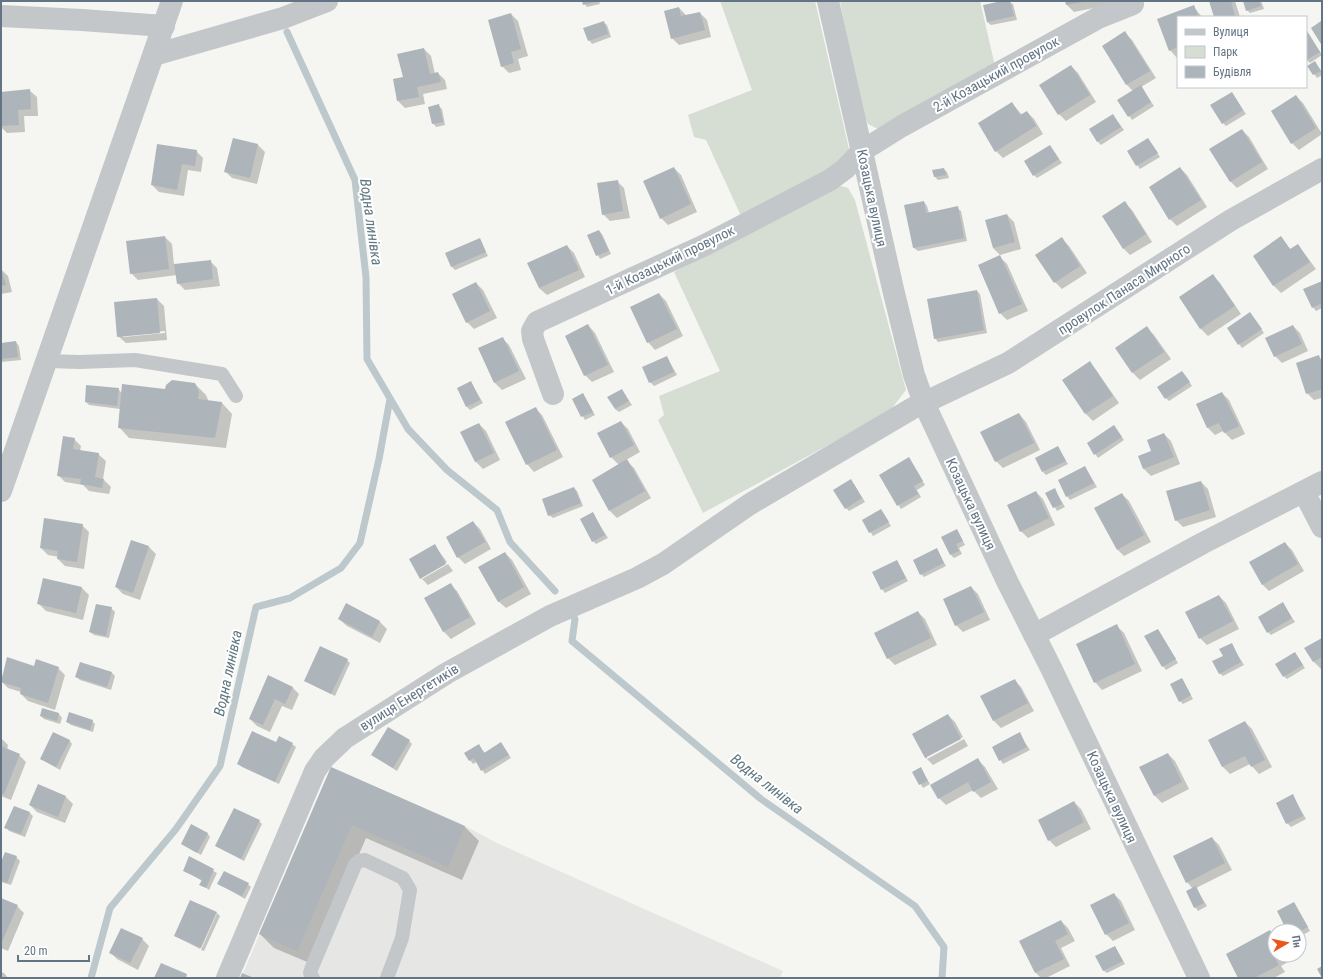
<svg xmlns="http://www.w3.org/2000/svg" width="1323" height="979" viewBox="0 0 1323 979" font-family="'Roboto Condensed',sans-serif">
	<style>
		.built { fill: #e6e7e5 }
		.green { fill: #d6ddd2 }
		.shadow { fill: #0003; fill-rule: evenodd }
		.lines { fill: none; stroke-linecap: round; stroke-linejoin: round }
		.stream { stroke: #bcc8cc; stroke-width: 7 }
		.building { fill: #adb4ba }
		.service { stroke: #c3c7ca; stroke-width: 14 }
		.minor { stroke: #c3c7ca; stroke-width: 22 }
		.tertiary { stroke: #c3c7ca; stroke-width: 22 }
		.labels { text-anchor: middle; stroke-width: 4; stroke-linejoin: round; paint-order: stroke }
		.street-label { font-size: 14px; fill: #637484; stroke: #fff }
		.water-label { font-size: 15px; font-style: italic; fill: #5f7781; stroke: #fff }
	</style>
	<rect width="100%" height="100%" fill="#f5f6f2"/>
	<path class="built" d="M331 767 465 826 497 843 783 971 780 978H241Z"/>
	<path class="green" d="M720 1H815L849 149 837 185 848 188 855 200 906 390 889 412 703 513 658 420 664 415 659 396 720 371 674 272 748 231 706 140 694 137 688 115 752 90Z
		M840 1H980L995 66 930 98 932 104 878 129 868 124 861 110Z"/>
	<path class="shadow" d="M583 1H599L600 4 587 7Z
		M1007 1 1013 4 1017 20 991 25 987 22Z
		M1066 1H1108L1109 5 1074 12 1067 5Z
		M1210 1H1235L1240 17H1215Z
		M1244 1H1261L1264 9 1250 13 1247 10Z
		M1193 6 1202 17H1178L1177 58 1170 50 1158 20Z
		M679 8 686 15 700 13 707 20 711 37 679 45 672 38Z
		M511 14 518 21 528 56 518 59 521 70 509 73 502 66Z
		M603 22 607 25 611 37 592 44 589 40Z
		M1321 23 1322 24V43L1312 28Z
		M1306 29 1322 55 1310 63 1306 59Z
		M1125 33 1132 40 1156 78 1141 87 1154 106 1132 120 1119 100 1133 91 1127 85 1103 46Z
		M424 49 431 56 435 74 438 73 445 80 447 89 423 94 425 104 405 108 398 101 394 80 404 78Z
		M1315 63 1322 72V75L1317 78 1309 66Z
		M1071 66 1078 73 1096 102 1066 121 1059 114Z
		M29 90 37 97 38 116H24L25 132 7 133 1 127V93Z
		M1232 93 1246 114 1226 126 1223 123Z
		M1296 96 1303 103 1322 134 1299 150 1292 143Z
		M1012 103 1022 115 1027 112 1034 119 1043 134 1003 158 996 151Z
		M438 105 442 109 445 125 436 127 433 123Z
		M1113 115 1124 130 1101 145 1097 141Z
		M1242 130 1249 137 1268 169 1237 188 1230 181Z
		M233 139 258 145 265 152 257 184 232 178 225 171Z
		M1148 139 1160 157 1140 169 1128 152Z
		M1050 146 1062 163 1037 178 1034 175Z
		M196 151 203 158 201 172 188 170 184 196 159 192 152 185Z
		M674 168 681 175 697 212 668 225 661 218Z
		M1180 168 1187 175 1207 207 1177 226 1170 219Z
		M944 169 947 172 949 178 938 180 935 177Z
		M617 181 624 188 630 218 610 221 603 214Z
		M924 202 927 206 929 213 957 208 961 211 967 241 918 251 914 248 905 206Z
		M1125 203 1132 210 1152 242 1130 255 1123 248Z
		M1007 215 1014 222 1021 249 1000 255 993 248Z
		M599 231 602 234 611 254 600 259 588 236Z
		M165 237 172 244 174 265 210 261 217 268 220 286 185 290 178 283 177 275 138 280 131 273Z
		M1281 238 1291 250 1298 245 1316 269 1281 293 1274 286 1254 256Z
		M1062 239 1069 246 1087 273 1062 289 1055 282Z
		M480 240 488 256 455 270 451 266Z
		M567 246 574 253 585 277 547 295 539 288Z
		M1000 257 1007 264 1028 311 1007 320 1000 313Z
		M1 269 8 276 12 292 1 294Z
		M1213 276 1220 283 1241 314 1208 336 1201 329 1180 298Z
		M1322 282V308L1316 311 1313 307Z
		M476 283 483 290 497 318 474 329 467 322Z
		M977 291 980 294 987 333 938 342 935 338Z
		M659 294 666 301 683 336 655 350 648 342 631 307Z
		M157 299 164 306 167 340 126 343 118 336ZM165 331V333L123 337V335Z
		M1253 317 1264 333 1242 348 1239 344Z
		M588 325 595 333 614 372 592 382 585 375Z
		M1293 326 1300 333 1308 351 1282 363 1275 356Z
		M1147 328 1154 335 1171 359 1140 380 1133 373 1117 348Z
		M502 338 509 345 526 379 502 390 495 383 479 349Z
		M16 342 19 346 21 360 1 362V344Z
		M667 357 677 375 654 386 650 382Z
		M1319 357 1322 360V398L1314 400 1307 393Z
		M1089 363 1096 370 1119 403 1093 421 1086 414 1064 380Z
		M1185 375 1192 386 1169 401 1166 398Z
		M471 382 483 403 470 410 466 406Z
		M195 384 206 395 209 402 222 403 232 414 226 448 129 438 119 427 120 409 89 405 86 402 118 389 122 393 166 390Z
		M622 390 632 405 619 412 615 409Z
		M1222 393 1229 400 1245 434 1232 440 1223 431 1215 435 1208 428Z
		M583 394 595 415 585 420 573 399Z
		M535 408 542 415 563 457 534 472 527 464 507 422Z
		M1019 414 1026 422 1040 450 1003 468 996 461Z
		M621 422 628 429 640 452 626 460 634 468 651 498 617 518 610 511 593 480 619 465 611 457Z
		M479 424 486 431 500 460 483 469 476 462 462 432Z
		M1114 426 1124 440 1098 458 1088 443Z
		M1164 434 1171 441 1180 464 1151 476 1144 469 1139 456 1153 451Z
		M74 439 81 446 80 451 98 454 106 461 103 479 111 487 109 494 89 491 83 485 65 482 58 475Z
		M1058 448 1068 464 1046 475 1043 472Z
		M909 459 925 485 917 490 921 497 901 509 880 475Z
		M1085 467 1097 487 1070 500 1067 496Z
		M1201 482 1208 489 1216 517 1183 527 1176 520Z
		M854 484 865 502 849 511 846 508Z
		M574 488 577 491 583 506 553 518 549 515Z
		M1055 490 1065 507 1057 511 1047 494Z
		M1036 492 1043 499 1055 525 1028 538 1021 531Z
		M1122 494 1129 501 1151 542 1124 556 1117 549Z
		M881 510 891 526 873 536 863 521Z
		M592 513 608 538 596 544 593 541Z
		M473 522 480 529 491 549 465 564 458 557Z
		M82 525 89 532 84 569 65 566 58 559 59 557 48 555 41 548Z
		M957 530 965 545 959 548 962 554 954 558 951 555Z
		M132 541 149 547 156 554 140 600 123 594 116 587Z
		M1285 543 1292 550 1304 571 1269 591 1262 584Z
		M435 546 447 562 422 577V579L448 564 453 571 428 585 421 578Z
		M936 549 946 566 924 577 921 574Z
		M505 553 512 560 531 594 506 608 498 601Z
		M897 561 908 581 885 593 882 589Z
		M450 584 457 591 476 624 451 639 444 632 425 598Z
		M971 587 978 594 990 620 963 632 956 625Z
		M82 588 89 595 83 620 46 611 39 604Z
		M1219 596 1226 603 1239 629 1207 645 1200 638 1187 613Z
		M1283 604 1295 622 1271 635 1268 632Z
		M111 608 115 612 109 638 94 635 90 632Z
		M918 612 925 619 937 645 895 665 888 658Z
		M339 619 380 622 387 629 380 643 347 626Z
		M1117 626 1124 633 1142 671 1102 690 1095 682 1078 644Z
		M1158 630 1178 663 1166 670 1163 666Z
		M1322 639V668L1321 669 1314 662 1306 649Z
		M1231 644 1244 665 1223 676 1219 673 1224 656Z
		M1295 654 1305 668 1287 679 1284 676Z
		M8 659 34 667 58 668 65 675 55 710 28 701 21 694V692L8 688 1 681Z
		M347 660 350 663 335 696 305 681Z
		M112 673 115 676 111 690 80 680 76 677Z
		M269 677 292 687 299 694 292 710 282 706 270 732 257 726 250 719Z
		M1182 679 1193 699 1183 704 1180 701Z
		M1014 680 1021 687 1034 711 1001 728 994 721 981 697Z
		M43 709 59 714 62 718 60 724 44 719 41 716Z
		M948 715 955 722 963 737 927 756V759L964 739 968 746 933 765 926 758 913 734Z
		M92 721 95 724 93 732 71 725 67 722Z
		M1245 722 1252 729 1272 767 1259 774 1250 764 1230 774 1223 767 1210 740Z
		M1019 734 1030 750 1003 764 993 748Z
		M1 738 8 745 7 750 19 755 26 762 11 800 1 796Z
		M69 740 72 744 60 770 41 759Z
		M409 741 412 744 397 771 372 755Z
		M277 743 292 744 296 747 279 784 242 767 238 764Z
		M501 743 511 758 485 774 477 762 473 764 465 754 479 746 485 753Z
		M1168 754 1175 761 1189 789 1162 803 1155 796 1141 767Z
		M978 760 985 767 998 789 981 798 973 790 946 805 939 798Z
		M920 768 930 784 923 788 913 772Z
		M331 769 465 827 479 841 462 880 366 838 312 964 274 948 260 934Z
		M1293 796 1306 819 1291 827 1287 823Z
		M66 797 73 804 65 823 37 812 30 805Z
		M1074 802 1081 809 1091 829 1056 847 1049 840Z
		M14 807 30 813 33 816 25 837 9 831 6 827Z
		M259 821 262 824 244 861 216 846Z
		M207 833 210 837 201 855 182 844Z
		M1212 838 1219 845 1232 870 1196 888 1207 906 1198 911 1195 907 1193 889 1187 882Z
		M16 857 20 861 11 885 1 882V865Z
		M190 858 217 873 209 890 201 884 202 881 184 870Z
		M219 884H248L251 887 245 899Z
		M1114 894 1121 901 1135 930 1113 941 1106 934Z
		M1 899 17 906 24 913 8 951 1 948Z
		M1294 903 1310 931 1299 937V931Z
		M215 913 200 949 175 936Z
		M217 913 220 916 204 951 201 950Z
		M1061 921 1068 928 1075 941 1061 948 1070 966 1046 978H1041L1036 973Z
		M1269 932 1275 937V955H1285L1288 962 1281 966 1285 972 1274 978H1239Z
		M142 939 149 946 138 970 117 959 110 952Z
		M1115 947 1125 964 1107 973 1103 970Z
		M1 972 4 973 8 978H1Z"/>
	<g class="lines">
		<path class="stream" d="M287 32 355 180 366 277 367 359 408 429 447 470 497 510 510 542 555 591
			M570 611 575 619 572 641 761 799 915 906 944 947 942 978
			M91 978 110 908 176 829 220 766 256 607 290 598 341 568 360 543 379 459 390 399"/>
	</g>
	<path class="building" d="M582 1H595V2L583 5Z
		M1002 1H1010L1014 16 987 22 983 5Z
		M1065 1H1083V2L1066 5Z
		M1209 1H1231L1235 17H1214Z
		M1243 1H1259L1261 6 1246 11Z
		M1194 5 1198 15 1192 17H1178V47L1169 51 1157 19Z
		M679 7 681 16 700 12 705 30 671 39 664 11Z
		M511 13 521 49 511 52 514 63 501 67 488 20Z
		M604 21 608 34 588 41 583 28Z
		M1321 21 1322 24 1321 44 1311 28Z
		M1306 30 1320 52 1306 60Z
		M1125 31 1150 71 1126 85 1102 46Z
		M424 48 430 74 438 72 441 82 417 87 419 97 397 101 393 79 403 77 397 54Z
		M1315 61 1321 71 1313 75 1307 66Z
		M1071 65 1090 95 1058 115 1039 85Z
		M1141 85 1151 102 1128 117 1117 100Z
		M30 89 31 109 18 110 19 125 1 126V92Z
		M1232 92 1243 110 1222 124 1210 105Z
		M1296 95 1316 128 1291 144 1271 111Z
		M1012 102 1020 115 1027 111 1036 126 995 152 978 123Z
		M439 104 443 122 432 124 428 107Z
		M1113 114 1121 127 1097 142 1089 129Z
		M1242 129 1262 162 1230 182 1209 149Z
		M233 138 258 144 250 178 224 172Z
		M1148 138 1158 153 1136 166 1127 151Z
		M157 144 197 150 195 166 182 164 177 190 151 185Z
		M1050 145 1059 159 1033 176 1024 161Z
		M674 167 691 204 660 219 643 181Z
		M1180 167 1201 200 1169 220 1149 187Z
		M944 168 946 175 934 177 932 170Z
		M618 180 623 211 602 215 597 183Z
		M924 201 926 213 958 206 964 238 913 248 904 205Z
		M1125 201 1146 234 1123 249 1102 216Z
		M1007 214 1015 242 993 248 985 220Z
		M599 230 609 251 596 256 587 235Z
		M165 236 169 269 130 274 126 241Z
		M1281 236 1290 249 1298 244 1310 262 1273 286 1253 256Z
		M1062 237 1080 266 1054 283 1035 255Z
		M480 238 486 252 451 267 445 253Z
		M567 245 579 270 539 288 527 263Z
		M1000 255 1022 304 999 314 978 265Z
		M211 260 213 279 177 284 174 264Z
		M1 268 6 285 1 286Z
		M1213 274 1235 306 1200 329 1179 297Z
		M1322 281V303L1312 308 1303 289Z
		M476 282 490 311 466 323 452 294Z
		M977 290 984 330 934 339 927 299Z
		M659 293 677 329 647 343 630 307Z
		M157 298 160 333 117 337 114 302Z
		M1250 312 1262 329 1238 345 1227 328Z
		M588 324 608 365 584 376 565 336Z
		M1293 325 1302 344 1274 357 1265 338Z
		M1147 326 1164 352 1132 373 1115 348Z
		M503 337 519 371 494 383 478 348Z
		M16 341 18 357 1 359V343Z
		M1319 355 1322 365V389L1306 394 1296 363Z
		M667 356 674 372 649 383 642 367Z
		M1090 361 1113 396 1085 414 1062 380Z
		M1182 371 1190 382 1165 399 1157 387Z
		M172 380 195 383 199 392 198 399 222 402 215 438 118 428 122 384 165 389 166 385Z
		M471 381 480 400 466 407 457 388Z
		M86 385 119 388 117 406 85 402Z
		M622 389 629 401 615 409 607 397Z
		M1222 392 1239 426 1224 433 1219 423 1207 428 1196 404Z
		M583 393 593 412 581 417 572 399Z
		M536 407 557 450 526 465 505 422Z
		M1019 413 1034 443 995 462 980 432Z
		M621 421 634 445 610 458 597 433Z
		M479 423 494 453 475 462 460 432Z
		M1114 425 1122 437 1094 455 1087 443Z
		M1164 433 1174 457 1143 469 1138 456 1151 451 1147 440Z
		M63 436 75 438 73 449 99 453 95 477 104 479 102 488 80 484 81 479 57 476Z
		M1058 446 1066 461 1042 472 1035 458Z
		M909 457 923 481 914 486 918 494 897 506 879 475Z
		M627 459 645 491 609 511 592 480Z
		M1085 466 1094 483 1066 497 1058 480Z
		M851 479 862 498 845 509 833 490Z
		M1201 481 1210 510 1175 521 1166 491Z
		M574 487 581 503 548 516 542 499Z
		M1055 488 1062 504 1053 508 1045 493Z
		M1036 491 1049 518 1020 532 1007 505Z
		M1122 493 1144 535 1117 550 1094 508Z
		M881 509 889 522 869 533 862 520Z
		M593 512 605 535 592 542 580 519Z
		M44 518 83 524 77 562 57 559 58 551 40 548Z
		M473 521 485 542 457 558 446 537Z
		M957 529 963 541 956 544 959 551 950 555 941 537Z
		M131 540 149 546 133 593 115 587Z
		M1285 542 1298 564 1262 585 1249 562Z
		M435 544 446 564 420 579 409 559Z
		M937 548 944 563 920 575 913 560Z
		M505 552 524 587 498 602 478 567Z
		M897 560 906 578 881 590 872 572Z
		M43 578 82 587 76 613 37 604Z
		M451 583 470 617 443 632 424 598Z
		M971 586 984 612 955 626 943 599Z
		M1219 595 1233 621 1199 639 1185 612Z
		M1283 602 1292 618 1267 633 1258 617Z
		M346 603 380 621 372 637 338 619Z
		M96 604 112 607 106 636 89 632Z
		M918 611 931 638 887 659 874 633Z
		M1117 624 1135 664 1094 683 1076 644Z
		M1158 629 1176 659 1162 667 1144 636Z
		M1322 638V657L1313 662 1304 648Z
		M1232 643 1241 662 1219 674 1212 661 1223 656 1219 649Z
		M320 646 348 659 331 694 304 681Z
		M1295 652 1303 665 1283 677 1275 664Z
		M7 657 34 666 36 659 59 667 48 703 20 694 21 688 1 682Z
		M80 662 112 672 107 687 75 677Z
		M268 675 293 687 285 704 275 699 263 725 249 719Z
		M1182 678 1191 695 1179 702 1170 684Z
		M1015 679 1028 703 993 721 980 696Z
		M42 708 59 713 57 721 40 716Z
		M69 712 93 720 90 730 66 722Z
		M948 714 961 739 925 758 912 734Z
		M1245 721 1265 760 1251 767 1245 756 1222 767 1208 740Z
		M388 727 410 740 393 768 371 755Z
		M252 731 276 742 279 736 293 743 275 782 237 764Z
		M53 732 70 740 56 767 40 759Z
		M1020 732 1027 747 999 761 992 747Z
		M501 742 509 755 481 771 474 758 469 761 464 753 479 744 484 753Z
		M1 746 20 754 4 794 1 793Z
		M1168 753 1182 782 1154 796 1139 767Z
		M978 758 991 782 973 792 968 782 938 799 930 785Z
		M331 767 465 826 448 867 352 825 297 951 259 934Z
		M921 767 928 781 919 785 912 772Z
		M38 784 66 796 58 817 29 805Z
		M1293 794 1303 816 1286 824 1276 803Z
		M1074 801 1084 822 1048 841 1038 820Z
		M14 806 30 812 21 834 4 828Z
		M234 808 260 820 241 859 215 846Z
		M191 824 208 833 197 853 181 844Z
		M1212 837 1225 863 1186 883 1173 856Z
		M5 852 17 856 7 883 1 880V862Z
		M189 856 214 869 206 888 199 885 202 880 183 871Z
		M224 871 249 883 242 896 217 884Z
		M1196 886 1204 903 1194 908 1186 891Z
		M1114 893 1129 923 1105 935 1090 905Z
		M1 898 18 905 1 944Z
		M190 900 217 912 201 948 174 936Z
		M1294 902 1308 927 1299 932 1287 931 1277 911Z
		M1061 920 1068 934 1055 941 1064 959 1035 973 1019 941Z
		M121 928 143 938 130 963 109 953Z
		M1270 930 1275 941V955H1281L1275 958 1279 965 1254 978H1238L1226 954Z
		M1115 946 1123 961 1103 971 1095 956Z
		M161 963 187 974 186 978H154Z
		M1322 966V978L1317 969Z
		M242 973 254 978H240Z"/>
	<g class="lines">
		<path class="service" d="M47 361 79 362 135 360 222 374 236 396
			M313 978 310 973 312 967 355 865 359 861 365 860 403 878 410 890 402 938 387 978"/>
		<path class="minor" d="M828 1 893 289 914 375 924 403 1007 581 1051 668 1199 978
			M1 16 82 20 164 26
			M154 55 283 18 327 1
			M553 394 533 339 532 331 537 322 705 245 830 180 845 169 862 151 902 126 1098 18 1133 4
			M1304 492 1322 527
			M1034 635 1203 543 1322 482
			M227 978 315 771 324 758 345 738 447 673 550 616 637 578 663 564 750 504 913 408 1008 363 1231 220 1322 169"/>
		<path class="tertiary" d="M1 491 172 1"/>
	</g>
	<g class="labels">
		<g class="street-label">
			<text transform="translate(996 74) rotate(-29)" y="5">2-й Козацький провулок</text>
			<text transform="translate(872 198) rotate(78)" y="5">Козацька вулиця</text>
			<text transform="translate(670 260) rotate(-26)" y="5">1-й Козацький провулок</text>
			<text transform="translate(1124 289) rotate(-33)" y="5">провулок Панаса Мирного</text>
			<text transform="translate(971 504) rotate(65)" y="5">Козацька вулиця</text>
			<text transform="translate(409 697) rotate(-32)" y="5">вулиця Енергетиків</text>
			<text transform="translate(1112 797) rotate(65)" y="5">Козацька вулиця</text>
		</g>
		<g class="water-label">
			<text transform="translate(371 222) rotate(82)" y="5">Водна линівка</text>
			<text transform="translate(228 673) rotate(-78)" y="5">Водна линівка</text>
			<text transform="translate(767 784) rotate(38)" y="5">Водна линівка</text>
		</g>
	</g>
	<rect width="1323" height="979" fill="none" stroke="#637484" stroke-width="4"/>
	<rect x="1177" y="16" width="130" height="72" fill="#ffffff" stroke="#c1c7ce"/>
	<rect x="1185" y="29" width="20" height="6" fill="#c3c7ca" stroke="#c1c7ce"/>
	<text x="1213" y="36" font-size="12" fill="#637484">Вулиця</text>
	<rect x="1185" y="46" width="20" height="12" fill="#d6ddd2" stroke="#c1c7ce"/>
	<text x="1213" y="56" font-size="12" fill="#637484">Парк</text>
	<rect x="1185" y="66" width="20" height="12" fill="#adb4ba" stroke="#c1c7ce"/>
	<text x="1213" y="76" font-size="12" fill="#637484">Будівля</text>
	<g transform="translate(1287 943) rotate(81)"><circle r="19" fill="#ffffff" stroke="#c1c7ce"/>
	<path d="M0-3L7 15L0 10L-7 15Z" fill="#ec551b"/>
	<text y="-6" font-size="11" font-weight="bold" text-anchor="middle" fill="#637484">Пн</text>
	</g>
	<path d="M18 955v6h71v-6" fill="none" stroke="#637484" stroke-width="2"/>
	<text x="24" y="955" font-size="12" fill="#637484" stroke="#ffffff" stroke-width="3" paint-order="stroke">20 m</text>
</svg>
